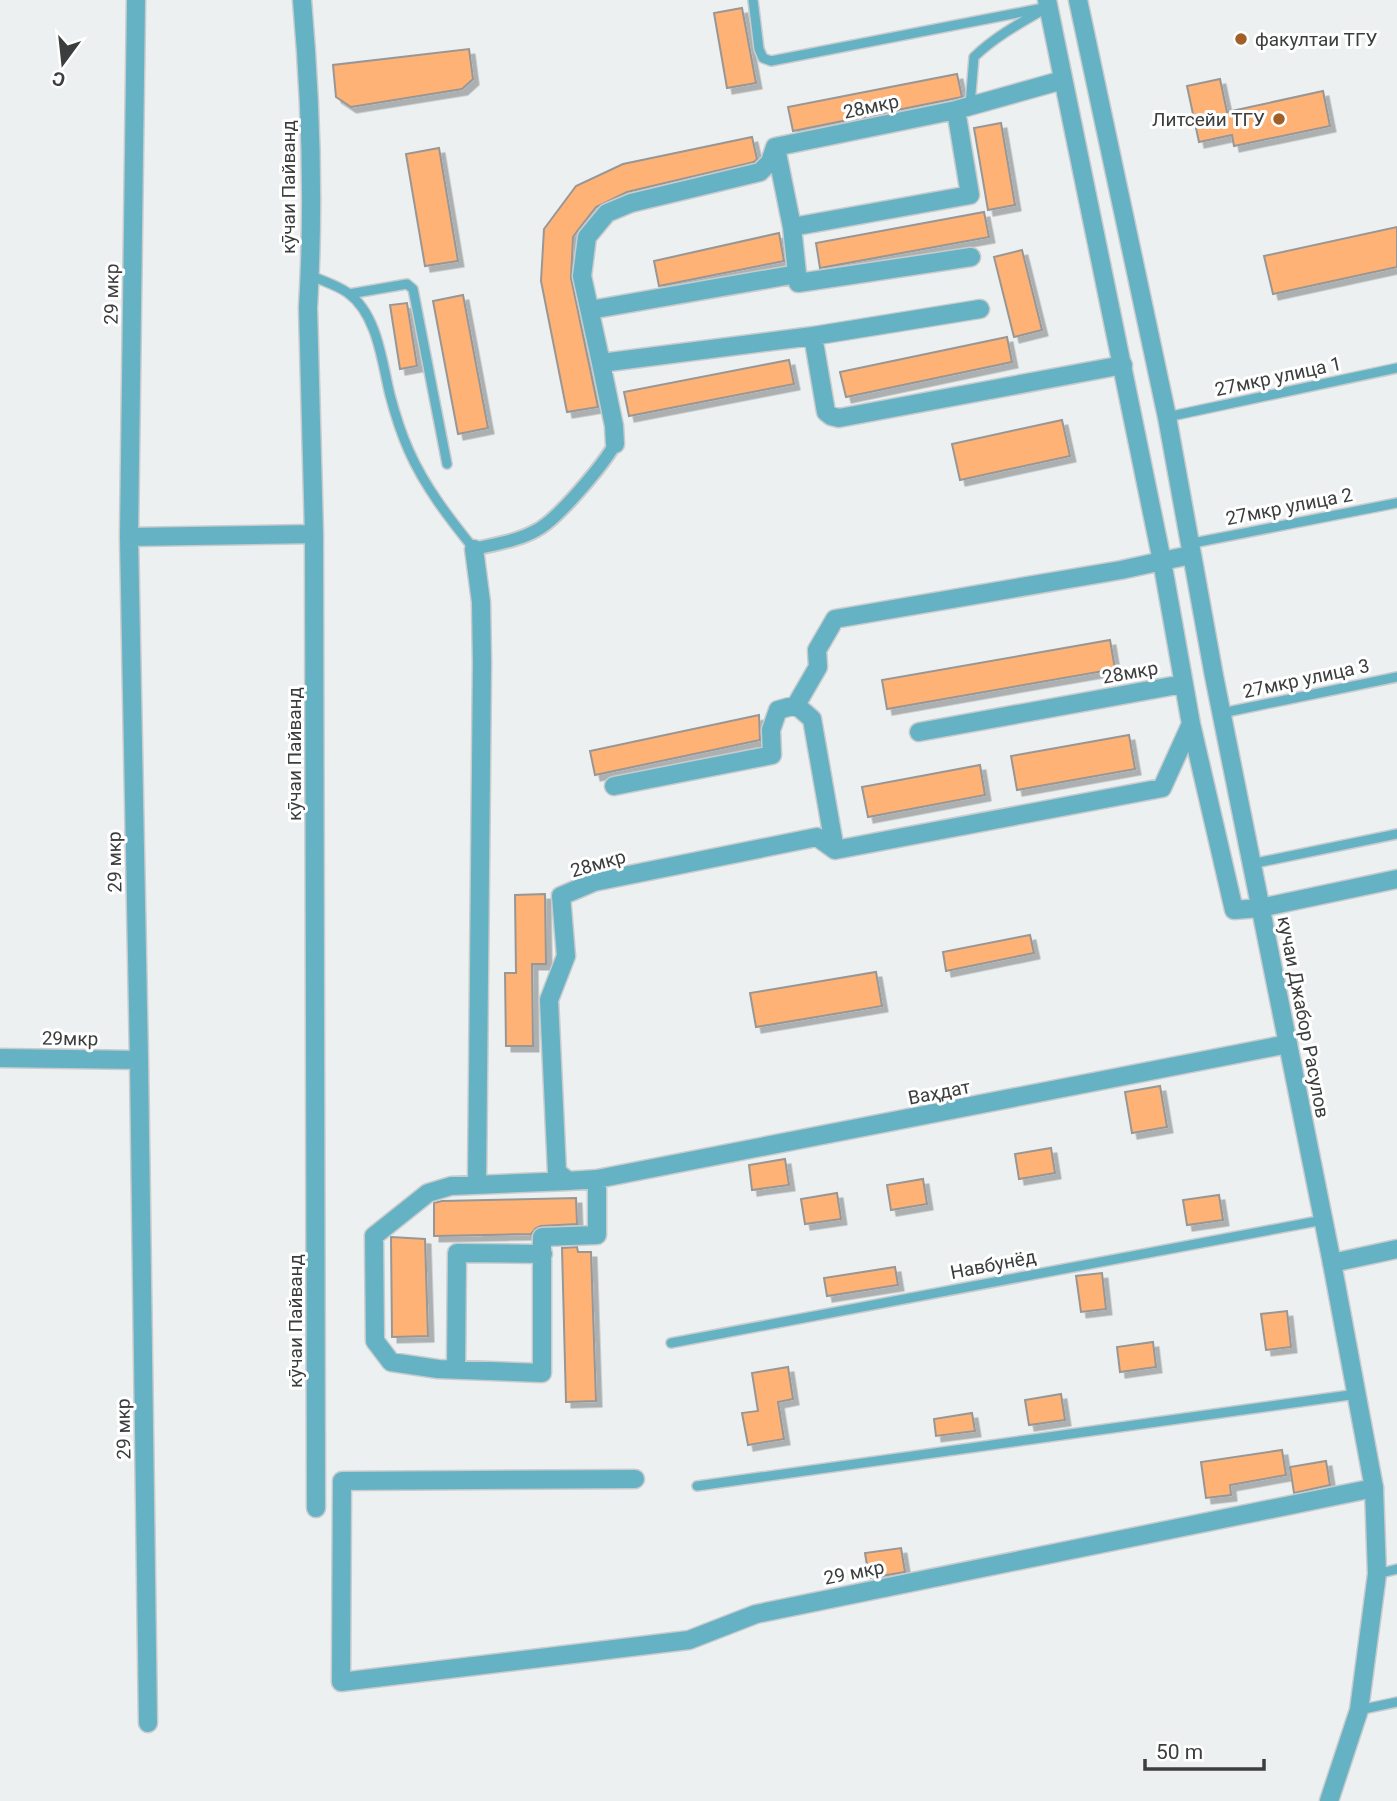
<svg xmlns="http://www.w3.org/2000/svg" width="1397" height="1801" viewBox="0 0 1397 1801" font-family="Roboto,sans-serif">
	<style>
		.building { fill: #ffb274; stroke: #999795; stroke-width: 2; filter: url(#shadow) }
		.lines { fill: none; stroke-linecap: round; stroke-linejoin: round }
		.service-casing { stroke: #c9cccd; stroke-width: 12 }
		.pedestrian-casing { stroke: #c9cccd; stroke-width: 16 }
		.minor-casing { stroke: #c9cccd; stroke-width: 21 }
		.tertiary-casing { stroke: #c9cccd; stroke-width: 21 }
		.service { stroke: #66b2c5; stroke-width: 9 }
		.pedestrian { stroke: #66b2c5; stroke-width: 12 }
		.minor { stroke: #66b2c5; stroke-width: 18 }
		.tertiary { stroke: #66b2c5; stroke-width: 18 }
		.poi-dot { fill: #a06028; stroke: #fff; stroke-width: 2.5 }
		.labels { text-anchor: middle; stroke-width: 6; stroke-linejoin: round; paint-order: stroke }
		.poi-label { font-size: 19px; fill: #3c3d3d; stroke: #fff; text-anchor: start }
		.street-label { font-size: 19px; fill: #3c3d3d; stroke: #fff }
	</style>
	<defs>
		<filter id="shadow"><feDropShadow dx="5.5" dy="5.5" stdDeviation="0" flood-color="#0004"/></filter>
	</defs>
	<rect width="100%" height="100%" fill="#ecf0f1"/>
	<path class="building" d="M742 8 756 83 727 88 714 13Z
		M469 49 473 79 462 89 351 107 336 97 333 65Z
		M957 74 962 97 793 131 788 107Z
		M1220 79 1227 112 1323 91 1330 126 1234 146 1232 135 1199 142 1187 86Z
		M1001 123 1015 205 988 210 974 128Z
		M752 137 757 159 754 162 627 192 596 207 578 230 573 237 571 278 598 407 567 412 541 281 544 229 576 186 623 164Z
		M439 148 458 261 425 266 406 154Z
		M984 212 989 237 820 268 816 243Z
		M1397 227V267L1273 294 1264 256Z
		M779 233 784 261 659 286 654 261Z
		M1022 250 1042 330 1014 337 994 257Z
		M463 295 488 428 458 434 433 301Z
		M407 303 417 366 400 369 390 305Z
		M1007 337 1012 362 846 397 840 372Z
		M789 360 794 384 629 416 624 392Z
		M1062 420 1070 456 960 480 952 444Z
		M1110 640 1115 669 887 709 882 680Z
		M759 715 760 740 595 775 590 751Z
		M1129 735 1135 769 1017 790 1011 756Z
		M980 765 985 795 868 817 862 787Z
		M545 894 546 964H532L533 1046H506L505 973H516L515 895Z
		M1030 935 1034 953 946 971 943 952Z
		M876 972 882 1006 756 1027 750 993Z
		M1160 1086 1167 1127 1132 1133 1125 1092Z
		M1051 1148 1055 1173 1019 1179 1015 1154Z
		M785 1159 789 1185 752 1190 749 1165Z
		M923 1179 927 1204 891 1210 887 1185Z
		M837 1193 841 1219 805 1224 801 1199Z
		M1219 1195 1223 1220 1187 1225 1183 1200Z
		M576 1198 577 1224 541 1226 536 1228 531 1234 434 1236V1203L442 1201Z
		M391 1237 425 1239 428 1336 392 1337Z
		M577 1247 578 1252H591L596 1401 566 1402 562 1248Z
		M895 1267 898 1285 827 1296 824 1278Z
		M1102 1273 1106 1309 1081 1312 1076 1276Z
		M1287 1311 1291 1347 1266 1350 1261 1314Z
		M1153 1342 1156 1367 1120 1372 1117 1347Z
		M788 1367 793 1399 778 1402 784 1439 748 1445 742 1413 758 1411 752 1373Z
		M1061 1394 1065 1420 1029 1425 1025 1400Z
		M972 1413 975 1431 936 1436 934 1419Z
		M1282 1450 1286 1475 1230 1485 1231 1495 1206 1498 1201 1462Z
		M1326 1461 1330 1485 1294 1493 1290 1467Z
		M901 1548 905 1572 869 1578 865 1553Z"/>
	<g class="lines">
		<defs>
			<path id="service" d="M753 0 759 49 763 58 771 61 1048 7C1022 22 996 36 974 57L970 105
				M310 275C322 281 337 285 348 293 378 315 382 363 390 395 395 414 401 433 409 451 425 487 449 518 474 549
				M349 294 407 284 413 289 447 464
				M1167 417 1397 368
				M1188 544 1397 503
				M1222 713 1397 677
				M1251 864 1397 834
				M671 1343 1323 1220
				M697 1486 1357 1394
				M1377 1574 1397 1569
				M1359 1710 1397 1702"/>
			<path id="pedestrian" d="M474 549C495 544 518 541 537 530 558 519 603 465 615 444"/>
			<path id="minor" d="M136 0 129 537 139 1060 148 1723
				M302 0C311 102 314 206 308 308L314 534 316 1508
				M956 110 1063 80
				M776 148 792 227
				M980 309 813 336 826 412 831 416 839 418 1123 365
				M590 310 797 274
				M813 336 601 363 582 276 587 237 607 213 631 203 760 172 770 162 775 147 956 110 970 195 792 227 798 283 971 257
				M601 363 614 426 615 444
				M129 537 314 534
				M474 549 481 602 482 663 477 1184
				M1191 724 1234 910 1260 908 1397 879
				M919 732 1183 684
				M614 786 772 755 771 730 778 710 796 705 812 719 835 850 1162 788 1191 724 1162 561 1121 570 835 619 817 650 818 667 796 705
				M835 850 817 837 594 882 561 896 566 956 549 1000 557 1172 568 1181 597 1179 1288 1044
				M0 1058 139 1060
				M568 1181 451 1186 428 1193 374 1236 375 1341 391 1362 438 1369 542 1373V1237L597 1235V1179
				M1332 1263 1397 1249
				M456 1369 457 1253 543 1254
				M635 1479 342 1481 341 1682 689 1640 756 1614 1374 1488"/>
			<path id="tertiary" d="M1047 0 1162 561 1191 555
				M1078 0 1167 417 1214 676 1332 1263 1374 1488 1377 1574 1359 1710 1329 1801"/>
		</defs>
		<use href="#service" class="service-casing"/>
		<use href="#pedestrian" class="pedestrian-casing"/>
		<use href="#minor" class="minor-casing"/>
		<use href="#tertiary" class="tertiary-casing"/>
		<use href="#service" class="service"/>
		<use href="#pedestrian" class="pedestrian"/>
		<use href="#minor" class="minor"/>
		<use href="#tertiary" class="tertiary"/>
	</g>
	<g class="poi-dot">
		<circle cx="1241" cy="39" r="7"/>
		<circle cx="1279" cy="119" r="7"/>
	</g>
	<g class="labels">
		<g class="poi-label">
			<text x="1255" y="46">факултаи ТГУ</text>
			<text x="1265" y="126" text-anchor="end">Литсейи ТГУ</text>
		</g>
		<g class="street-label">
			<text transform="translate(871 106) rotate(-12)" y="7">28мкр</text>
			<text transform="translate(288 187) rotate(-90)" y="7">кӯчаи Пайванд</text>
			<text transform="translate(111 294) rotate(-89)" y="7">29 мкр</text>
			<text transform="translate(1278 376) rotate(-12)" y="7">27мкр улица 1</text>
			<text transform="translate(1289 506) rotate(-11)" y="7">27мкр улица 2</text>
			<text transform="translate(1130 672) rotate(-10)" y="7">28мкр</text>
			<text transform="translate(1306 678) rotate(-12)" y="7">27мкр улица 3</text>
			<text transform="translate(294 754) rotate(-90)" y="7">кӯчаи Пайванд</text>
			<text transform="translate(114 862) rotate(-91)" y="7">29 мкр</text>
			<text transform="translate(598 863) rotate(-16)" y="7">28мкр</text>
			<text transform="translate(1304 1017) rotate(79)" y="7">кучаи Джабор Расулов</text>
			<text transform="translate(70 1038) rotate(1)" y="7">29мкр</text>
			<text transform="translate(939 1092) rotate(-11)" y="7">Ваҳдат</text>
			<text transform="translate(993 1264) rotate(-11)" y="7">Навбунёд</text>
			<text transform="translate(295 1321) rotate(-90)" y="7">кӯчаи Пайванд</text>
			<text transform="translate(123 1429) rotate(-91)" y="7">29 мкр</text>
			<text transform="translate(854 1572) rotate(-11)" y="7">29 мкр</text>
		</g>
	</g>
	<g transform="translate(63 63) rotate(195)" stroke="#ffffff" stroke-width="5" paint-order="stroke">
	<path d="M0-5L12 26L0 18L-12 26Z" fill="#3c3d3d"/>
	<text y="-10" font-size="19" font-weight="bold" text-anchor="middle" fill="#3c3d3d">С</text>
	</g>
	<path d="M1145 1759v10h119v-10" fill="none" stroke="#3c3d3d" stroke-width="3.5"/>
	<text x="1156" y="1759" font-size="21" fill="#3c3d3d" stroke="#ffffff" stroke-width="5" paint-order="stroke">50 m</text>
</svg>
